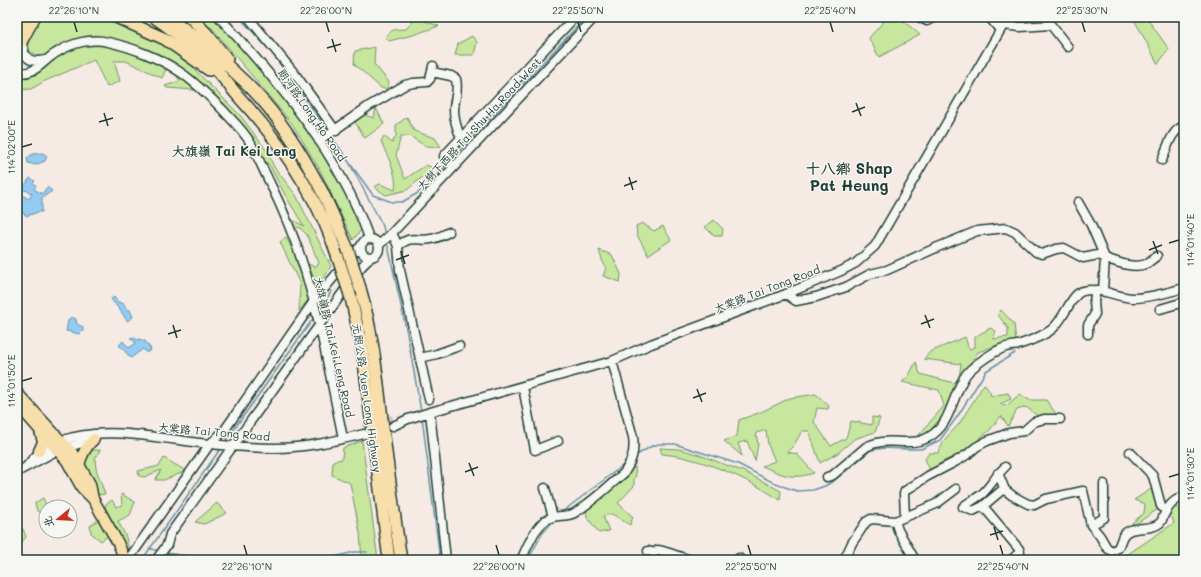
<svg xmlns="http://www.w3.org/2000/svg" width="1201" height="577" viewBox="0 0 1201 577" font-family="Mali,'LXGW WenKai TC',sans-serif">
	<style>
		.green { fill: #c7e79f; stroke: #73926a }
		.water { fill: #93cbf2; stroke: #6592a6 }
		.lines { fill: none; stroke-linecap: round; stroke-linejoin: round }
		.stream { stroke: #6592a6; stroke-width: 1.5 }
		.minor-tunnel { stroke: #cbc8c1; stroke-width: 8; stroke-dasharray: 8 4; stroke-linecap: butt }
		.minor-casing { stroke: #1f3d34; stroke-width: 11 }
		.major-casing { stroke: #1f3d34; stroke-width: 13 }
		.highway-casing { stroke: #1f3d34; stroke-width: 14 }
		.minor { stroke: #f6f6f2; stroke-width: 8 }
		.major { stroke: #f8deab; stroke-width: 10 }
		.highway { stroke: #f8deab; stroke-width: 11 }
		.highway-bridge-casing { stroke: #1f3d34; stroke-width: 14; stroke-linecap: butt }
		.highway-bridge { stroke: #f8deab; stroke-width: 11 }
		.ticks { fill: none; stroke: #1f3d34; stroke-width: 1.5 }
		.labels { text-anchor: middle; stroke-width: 3; stroke-linejoin: round; paint-order: stroke }
		.street-label { font-size: 11px; fill: #1f3d34; stroke: #f6f6f2 }
		.quarter-label { font-size: 13px; font-weight: bold; fill: #1f3d34; stroke: #f6f6f2 }
		.district-label { font-size: 15px; font-weight: bold; fill: #1f3d34; stroke: #f6f6f2 }
		.neatline { fill: none; stroke: #1f3d34; stroke-width: 1.5 }
		.ticks-label { font-size: 10px; text-anchor: middle; fill: #1f3d34 }
	</style>
	<rect width="100%" height="100%" fill="#f6ebe4"/>
	<filter id="ink" filterUnits="userSpaceOnUse"><feTurbulence type="fractalNoise" baseFrequency=".025" numOctaves="2"/><feDisplacementMap in="SourceGraphic" scale="8" xChannelSelector="R" yChannelSelector="G"/><feConvolveMatrix kernelMatrix="1 2 1 2 8 2 1 2 1" color-interpolation-filters="sRGB"/></filter>
	<g filter="url(#ink)">
		<path class="green" d="M38 17H108L156 39 195 67 194 69 240 115 267 151 274 167 296 195 331 266 318 288 311 271 305 278 309 299 299 311 300 284 280 242 286 237 297 259 315 267 319 263 307 235 299 227 291 231 287 225 293 220 304 226 285 195 270 166 258 154 247 130 236 118 190 84 194 90 167 88 165 86 180 81 174 72 166 69 162 78 126 61H114L120 81 107 87 94 60 45 81 31 89 17 90V79L37 72 43 57 30 52C26 39 32 29 38 17Z
			M197 17H213C264 72 313 131 348 199 353 209 357 220 361 230L353 240 320 170 293 125 212 28 204 24Z
			M881 17H899L920 35 879 57 869 38 884 21Z
			M1132 17H1146L1169 49 1158 64C1149 48 1142 32 1132 17Z
			M416 18 439 26 413 35 389 41 385 37 393 30 406 29Z
			M472 36 477 42 474 55H455L458 44Z
			M375 47 374 64 389 82 387 89 381 88 354 64 355 51Z
			M376 108 384 124 365 138 355 122 364 115 374 118Z
			M407 117 414 131 435 138 441 147 425 146 410 136H401L396 155 405 179 426 165 433 168 407 190 386 195 374 187 380 184 395 190C398 174 387 156 381 141L384 136 392 143 396 136V125Z
			M714 220 723 229 722 236H714L705 227Z
			M642 223 654 231 663 226 671 240 648 255 637 235 636 226Z
			M599 250 612 255 621 274 620 282 603 276 606 268 602 260Z
			M1001 310 1014 324 1016 341 1000 344 978 352 967 368 945 413 925 436H918L944 406 939 390 902 382 908 377 916 362 920 374 954 383 959 378 961 364 924 359 930 352 965 337 969 349 975 347V337L990 328 996 331 993 339 1008 337V328L998 315Z
			M984 384 990 392 991 396 1008 393 1011 399 1000 404 1006 406 1020 394 1029 400H1046L1057 415 1039 417 1026 407 1017 410 1008 426 1001 416 990 430 962 453 944 461 930 470 925 459 929 453H938L945 439 959 424Z
			M816 394 829 406 828 409 817 408 814 422 831 446 846 438 851 421 872 425V417L880 418 875 432 854 439 838 453 820 463 809 431H802L794 445 787 452 797 454 814 473C791 480 783 475 762 466L775 461 768 445 766 430 756 433 758 444 755 461 747 441 738 443 742 456 724 441 737 436 739 420 761 412 790 398Z
			M362 441 378 560H362L360 533 350 483 332 475 333 461 342 459 343 448Z
			M660 448 679 449 697 454 745 472 781 491 780 500C753 482 721 467 690 459 681 456 671 455 662 454Z
			M88 450H100L95 458 96 469 105 494 97 495 83 465Z
			M164 458 186 471 164 480H155L161 470 144 477 139 476 138 471 159 466Z
			M635 467 636 476 634 478V486L618 503 633 517 630 525 612 514 603 516 609 531 599 533 587 517 586 504Z
			M1151 489 1158 509 1133 526 1132 523 1144 513 1145 504 1134 500Z
			M121 494 135 502 130 515 118 521 126 537 129 550 122 543 114 524 106 509 105 505 112 500 116 507 122 505Z
			M43 498 47 507 42 514 37 511 35 503Z
			M217 503 227 513 204 524 195 522Z
			M1175 503 1184 521V560H1119L1174 523 1169 510Z
			M98 520 103 525 108 536 101 541 91 533 90 526Z
			M17 526 23 529 26 537 17 548Z"/>
		<path class="water" d="M43 153 47 156 45 161 35 165 28 163 27 158 33 154Z
			M30 178 35 181 33 183 36 185 34 189 42 194 47 187 52 191 42 198V212H38L27 216 20 211 17 204 19 201 17 199 20 192 23 194 22 195 29 199 32 194 26 190 25 191 22 189Z
			M114 297 118 302 124 304 126 309 130 310 133 317 127 321C122 312 117 307 111 299Z
			M71 317 76 319 77 324 83 327V330L79 334 66 331 68 321Z
			M133 337 137 340 140 339 143 341H145L151 349 147 353 143 349 131 358 119 345 123 341 129 348 136 343 130 338Z"/>
		<g class="lines">
			<path class="stream" d="M239 17 272 53 328 131
				M331 136 346 157
				M346 158 373 195 392 202H402L418 193 438 175 447 164
				M451 160 586 17
				M350 164 383 226 384 232
				M388 246 407 333 421 411
				M319 309 332 291
				M422 417 440 560
				M224 443 315 316
				M635 456 652 446 659 444H675L738 464 776 484 797 491 813 490 825 486 835 480 871 450 885 448 905 449H921L940 440 957 417 986 371 1015 353
				M562 512 626 463
				M149 548 158 551
				M166 553 217 560
				M142 560 221 448
				M323 560 354 552H367
				M528 560 542 534 554 520"/>
			<path class="minor-tunnel" d="M363 428 393 419"/>
			<defs>
				<path id="minor" d="M219 17C278 81 340 155 369 238
					M248 17 295 74 336 131
					M919 17 927 21 934 17
					M989 17 1000 30
					M1003 25 1020 27 1051 25 1068 47
					M22 41C23 57 29 64 45 60
					M17 72C36 76 42 61 56 53 71 43 90 38 108 42 131 47 160 58 180 72 195 82 208 95 221 108 231 119 242 129 250 142 257 155 263 169 270 183 288 220 303 259 313 299 325 345 333 391 343 438
					M432 72 451 76 456 79C459 92 454 99 454 110 454 120 457 129 461 138
					M319 141 369 106 405 85 413 83 427 82 430 79 433 66
					M1162 160C1167 149 1171 130 1184 126
					M454 167 444 156 575 17
					M1078 202 1091 225 1105 258C1116 262 1134 269 1146 264 1150 262 1153 258 1157 256
					M392 233 398 246 400 270 429 399
					M361 248a9 9 0 1 1 18 0a9 9 0 1 1-18 0Z
					M379 245 392 233 595 17
					M398 246C413 234 415 242 431 239 438 238 443 235 449 232
					M786 294 796 301 816 297 846 287 870 274 887 270 938 247 977 231 1006 228 1015 232 1036 252 1042 254 1056 249 1064 248 1083 258 1098 255 1105 258 1103 291
					M1160 309 1184 302
					M1088 334V325L1095 314 1094 301 1096 290
					M420 358 437 354 459 346
					M523 387 535 450 558 441
					M430 412 446 560
					M393 426 408 419 430 412 612 361 651 344 786 294 841 271 856 263 875 246 1008 17
					M1130 452 1153 476 1161 506 1166 511
					M26 467C65 413 155 439 210 444 232 446 253 448 274 448 305 448 335 441 364 434
					M17 472 58 450 93 440
					M998 473 1005 490 1013 496 1028 504 1034 505 1046 499 1083 491 1091 525 1100 536 1107 548 1112 551 1118 548C1120 544 1121 540 1123 536 1130 524 1150 532 1160 523 1162 521 1163 517 1164 515 1169 505 1174 500 1184 496
					M827 477 833 475 866 447C891 433 914 453 937 431 952 418 956 383 970 370 979 362 992 353 1003 348 1008 346 1013 346 1018 345 1027 342 1043 336 1051 330 1064 321 1071 293 1083 291 1100 287 1116 297 1133 298 1151 298 1168 292 1184 288
					M545 488 553 517
					M1005 490 1001 491 983 506 973 511 963 507C968 502 976 499 982 494 991 486 996 475 1005 467
					M983 506 1019 549 1020 552 1011 560
					M905 517 904 494 905 491 928 476 955 462 968 454 976 447 987 441 1009 433 1024 431 1034 422 1044 419H1060
					M895 521 898 530 915 560
					M1091 525 1104 518V484
					M648 551 654 553 658 550C669 552 679 557 691 560
					M739 558 740 560
					M128 560 210 444 224 431 314 301 353 254 360 247
					M156 560 167 545 170 534C234 445 297 355 362 266L370 258
					M521 560C528 546 536 521 553 517 560 515 570 517 576 512 593 501 609 486 624 473 632 461 635 451 633 437L612 361
					M844 560 852 543 866 522 871 519 895 521 905 517 936 504 956 489"/>
				<path id="major" d="M17 30 25 17
					M17 45 22 41 35 17
					M17 74 20 73
					M17 393 73 454 90 484 93 499
					M17 404 67 461 82 488 93 499 97 506 118 543 125 560
					M39 451 43 442 40 431
					M79 465C82 454 86 446 94 439"/>
				<path id="highway" d="M116 17 165 39 209 70
					M154 17C173 30 192 45 208 61 219 72 228 84 238 96 281 143 319 197 338 258
					M169 17C196 37 221 59 245 82 271 107 295 142 312 173 326 196 336 222 347 247
					M190 17 207 34 227 59
					M360 288C374 336 378 386 384 436 389 477 395 519 401 560
					M351 298 361 343 365 370 389 560"/>
			</defs>
			<use href="#minor" class="minor-casing"/>
			<use href="#major" class="major-casing"/>
			<use href="#highway" class="highway-casing"/>
			<use href="#minor" class="minor"/>
			<use href="#major" class="major"/>
			<use href="#highway" class="highway"/>
			<defs>
				<path id="highway-bridge" d="M347 247 360 288
					M338 258 351 298"/>
			</defs>
			<use href="#highway-bridge" class="highway-bridge-casing"/>
			<use href="#highway-bridge" class="highway-bridge"/>
		</g>
	</g>
	<path class="ticks" d="M74 22 77 32M326 22 329 32M578 22 581 32M830 22 833 32M1082 22 1085 32M332 39 336 52M327 48 341 44M856 103 861 116M852 112 865 107M104 113 108 126M99 122 113 118M22 147 32 144M629 177 633 190M624 186 637 181M1153 241 1158 254M1169 243 1179 240M1149 250 1162 245M401 251 405 264M396 260 409 255M925 315 930 328M921 324 934 319M173 325 177 338M168 334 181 330M22 381 32 378M697 389 702 402M693 398 706 393M469 463 474 476M465 472 478 467M1169 477 1179 474M994 527 998 540M990 535 1003 531M244 545 247 555M496 545 499 555M748 545 751 555M1000 545 1003 555"/>
	<g class="labels">
		<g class="street-label">
			<text transform="translate(312 115) rotate(55)" y="4">朗河路 Long Ho Road</text>
			<text transform="translate(479 124) rotate(-47)" y="4">大樹下西路 Tai Shu Ha Road West</text>
			<text transform="translate(767 289) rotate(-21)" y="4">大棠路 Tai Tong Road</text>
			<text transform="translate(334 347) rotate(77)" y="4">大旗嶺路 Tai Kei Leng Road</text>
			<text transform="translate(367 398) rotate(82)" y="4">元朗公路 Yuen Long Highway</text>
			<text transform="translate(214 432) rotate(5)" y="4">大棠路 Tai Tong Road</text>
		</g>
		<g class="quarter-label">
			<text x="234" y="156">大旗嶺 Tai Kei Leng</text>
		</g>
		<g class="district-label">
			<text x="849" y="174">十八鄉 Shap<tspan x="849" dy="17">Pat Heung</tspan></text>
		</g>
	</g>
	<rect width="1201" height="577" fill="none" stroke="#f6f6f2" stroke-width="44"/>
	<g transform="translate(58 519) rotate(252)"><circle r="19" fill="#f6f6f2" stroke="#a0aca6"/>
	<path d="M0-3L7 15L0 10L-7 15Z" fill="#c8321e"/>
	<text y="-6" font-size="11" font-weight="bold" text-anchor="middle" fill="#1f3d34">北</text>
	</g>
	<rect x="22" y="22" width="1157" height="533" class="neatline"/>
	<g class="ticks-label">
		<text x="74" y="14">22°26'10"N</text>
		<text x="326" y="14">22°26'00"N</text>
		<text x="578" y="14">22°25'50"N</text>
		<text x="830" y="14">22°25'40"N</text>
		<text x="1082" y="14">22°25'30"N</text>
		<text transform="translate(11 147) rotate(-90)" y="4">114°02'00"E</text>
		<text transform="translate(1190 240) rotate(-90)" y="4">114°01'40"E</text>
		<text transform="translate(11 381) rotate(-90)" y="4">114°01'50"E</text>
		<text transform="translate(1190 474) rotate(-90)" y="4">114°01'30"E</text>
		<text x="247" y="570">22°26'10"N</text>
		<text x="499" y="570">22°26'00"N</text>
		<text x="751" y="570">22°25'50"N</text>
		<text x="1003" y="570">22°25'40"N</text>
	</g>
</svg>
